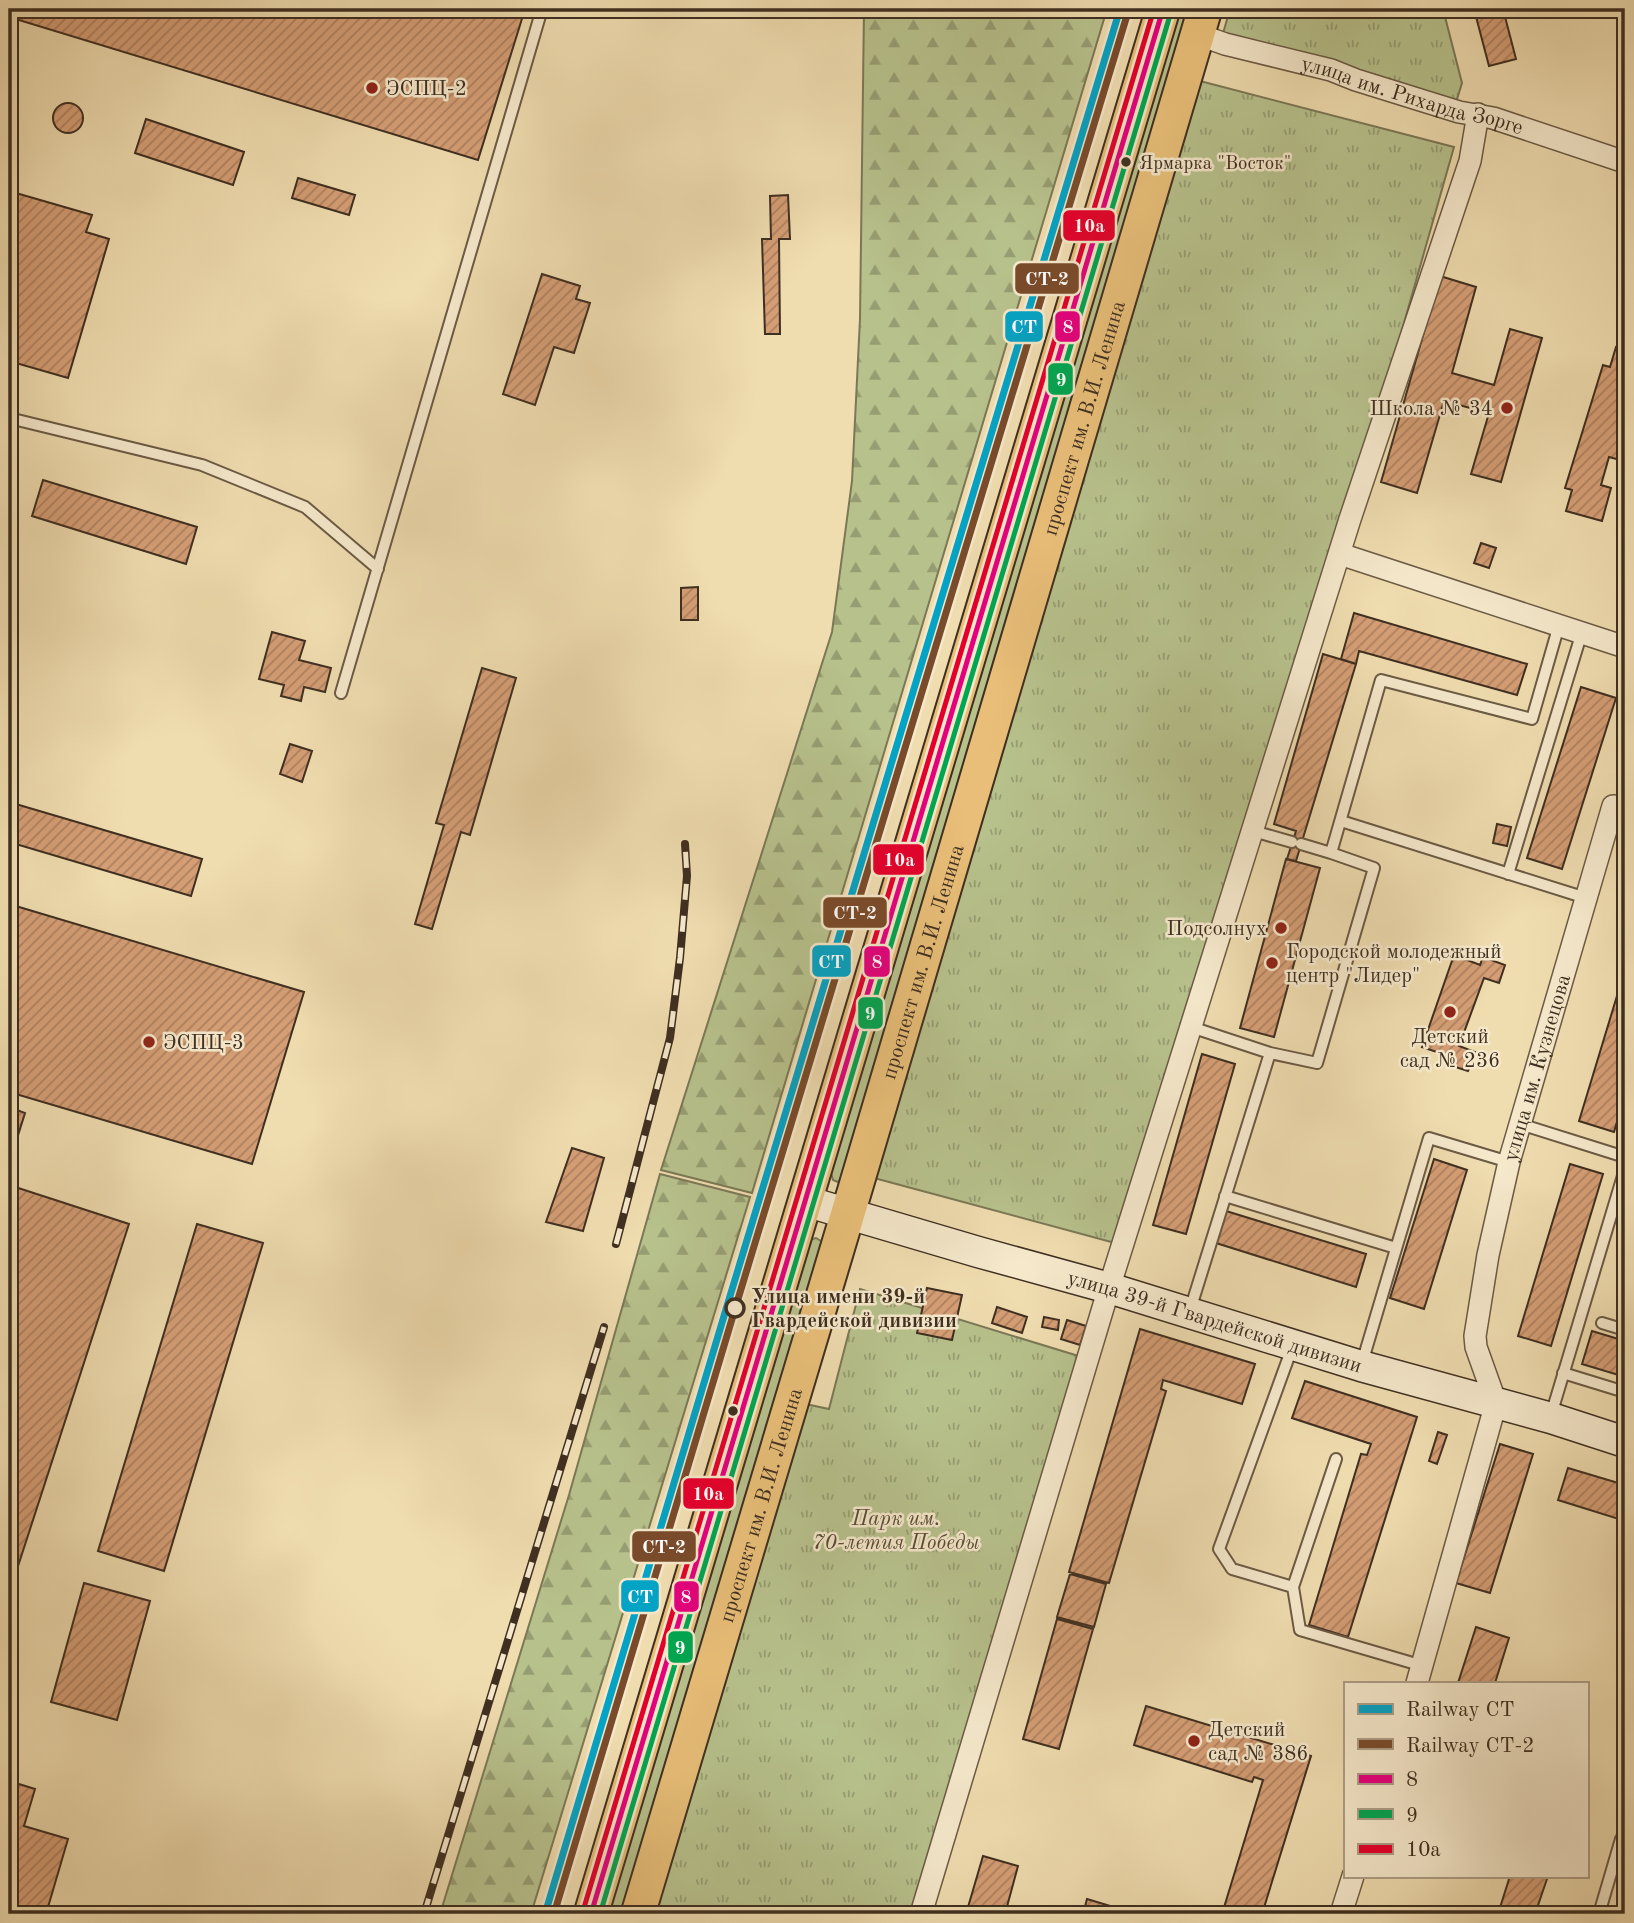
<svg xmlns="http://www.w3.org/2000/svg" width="1634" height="1923" viewBox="0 0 1634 1923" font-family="'Old Standard TT',serif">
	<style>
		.grass { fill: #b7c18c; stroke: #7b7856; stroke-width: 2 }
		.forest { fill: url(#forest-firs); stroke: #7b7856; stroke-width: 2 }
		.park { fill: url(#park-tufts); stroke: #7b7856; stroke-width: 2 }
		.building { fill: url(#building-hatch); stroke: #3f2f21; stroke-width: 2 }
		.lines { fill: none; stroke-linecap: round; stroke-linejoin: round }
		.service-casing { stroke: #6b5a44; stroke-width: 14 }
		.minor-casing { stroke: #6b5a44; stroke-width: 24 }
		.secondary-casing { stroke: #3f2f21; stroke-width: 33 }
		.primary-casing { stroke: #3f2f21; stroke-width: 37 }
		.service { stroke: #f5e8cb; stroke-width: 10 }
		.minor { stroke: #f5e8cb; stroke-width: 21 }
		.secondary { stroke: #f5e8cb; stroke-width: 30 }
		.primary { stroke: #e8be78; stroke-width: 33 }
		.rail-casing { stroke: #3f2f21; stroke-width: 8 }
		.rail { stroke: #f5e8cb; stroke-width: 5; stroke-dasharray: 16; stroke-linecap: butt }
		.bus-1-casing { stroke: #f5e8cb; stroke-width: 10 }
		.bus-2-casing { stroke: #f5e8cb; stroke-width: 10 }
		.bus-3-casing { stroke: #f5e8cb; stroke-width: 10 }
		.bus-1 { stroke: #e5007d; stroke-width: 5 }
		.bus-2 { stroke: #00a651; stroke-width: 5 }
		.bus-3 { stroke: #e4002b; stroke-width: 5 }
		.rail-1-casing { stroke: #f5e8cb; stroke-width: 12 }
		.rail-2-casing { stroke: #f5e8cb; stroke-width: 12 }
		.rail-1 { stroke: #03a3c5; stroke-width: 7 }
		.rail-2 { stroke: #7a4b2a; stroke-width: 7 }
		.poi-dot { fill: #8f2418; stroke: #f5e8cb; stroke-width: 2.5 }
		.bus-dot { fill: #3f2f21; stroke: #f5e8cb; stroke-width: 2.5 }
		.stop-dot { fill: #f5e8cb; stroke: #3f2f21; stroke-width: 3.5 }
		.labels { text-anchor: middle; stroke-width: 5; stroke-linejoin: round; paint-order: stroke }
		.bus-label { font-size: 19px; fill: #3f2f21; stroke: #f5e8cb; text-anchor: start }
		.poi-label { font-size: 21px; fill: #3f2f21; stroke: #f5e8cb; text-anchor: start }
		.street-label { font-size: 21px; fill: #3f2f21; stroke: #f5e8cb }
		.stop-label { font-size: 21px; font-weight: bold; fill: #3f2f21; stroke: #f5e8cb; text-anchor: start }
		.park-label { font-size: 21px; font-style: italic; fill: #574c36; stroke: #f5e8cb }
		.line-badge { stroke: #f5e8cb; stroke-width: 2.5 }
		.badge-label { font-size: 19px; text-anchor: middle; font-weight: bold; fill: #fff }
	</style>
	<defs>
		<pattern id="forest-firs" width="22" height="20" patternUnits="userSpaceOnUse" patternTransform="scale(1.75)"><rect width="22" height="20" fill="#b7c18c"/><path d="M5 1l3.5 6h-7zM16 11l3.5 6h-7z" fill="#969d72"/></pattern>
		<pattern id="park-tufts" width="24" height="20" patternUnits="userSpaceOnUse" patternTransform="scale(1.75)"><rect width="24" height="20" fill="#b7c18c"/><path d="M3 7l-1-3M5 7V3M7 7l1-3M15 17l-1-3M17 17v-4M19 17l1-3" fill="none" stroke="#969d72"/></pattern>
		<pattern id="building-hatch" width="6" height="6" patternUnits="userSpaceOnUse" patternTransform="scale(1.75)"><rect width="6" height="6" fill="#d59e75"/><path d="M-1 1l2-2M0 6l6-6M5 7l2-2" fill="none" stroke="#ae8160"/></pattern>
	</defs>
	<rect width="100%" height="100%" fill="#efdcaf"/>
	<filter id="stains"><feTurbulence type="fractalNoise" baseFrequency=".00286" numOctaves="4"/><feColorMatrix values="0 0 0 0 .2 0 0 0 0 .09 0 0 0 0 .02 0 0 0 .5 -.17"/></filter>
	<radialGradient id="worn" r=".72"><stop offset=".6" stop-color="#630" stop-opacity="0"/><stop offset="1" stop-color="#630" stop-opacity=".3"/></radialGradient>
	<path class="grass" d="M1175 9H1191L842 1179 838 1182 833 1180 830 1169Z
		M816 1238 821 1241V1253L624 1914H607L808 1240Z"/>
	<path class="forest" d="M864 9H1107L752 1193 661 1170 832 632 852 481 860 319Z
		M660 1174 750 1197 531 1914H440L569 1495Z"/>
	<path class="park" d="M1230 9H1443L1462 83 1457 99 1441 108 1222 37Z
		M1200 81 1454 147 1339 552 1115 1243 863 1175Z
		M860 1289 1085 1358 919 1914H646L796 1402 829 1409Z"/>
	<path class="building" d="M9 9H525L478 160 9 17Z
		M1474 9H1503L1516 59 1489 66Z
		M9 77 15 79 9 99Z
		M53 118a15 15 0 1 1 30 0a15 15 0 1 1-30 0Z
		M146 119 244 152 233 185 135 153Z
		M298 178 355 195 349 215 292 198Z
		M9 191 92 215 86 232 109 239 68 378 9 361Z
		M788 195 790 239H779L780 334H765L762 239H771L770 196Z
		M542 274 580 286 576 299 590 303 574 353 554 347 535 405 503 394Z
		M1440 276 1476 287 1452 373 1494 385 1510 329 1542 338 1501 482 1471 474 1489 413 1444 401 1417 493 1381 482Z
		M1616 347 1625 350V401L1622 413 1625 414V458L1624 461 1609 457 1601 485 1611 488 1602 521 1566 511 1572 490 1565 488 1603 365 1610 367Z
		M43 480 197 527 186 564 32 516Z
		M1481 543 1496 548 1489 568 1474 563Z
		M698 587V620H681V588Z
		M1354 613 1527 664 1517 695 1359 651 1356 664 1341 659Z
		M272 632 305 641 299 660 331 668 325 692 304 687 301 701 281 696 284 685 259 679Z
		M1323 654 1356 664 1296 861 1287 859 1296 831 1274 824Z
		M482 668 516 678 470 835 461 832 432 929 415 924 444 825 436 823Z
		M1581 687 1616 698 1562 869 1527 858Z
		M290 744 312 751 302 782 280 774Z
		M9 802 202 859 191 896 9 842Z
		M1497 824 1511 827 1507 846 1493 843Z
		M1286 859 1320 868 1274 1037 1240 1028Z
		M9 904 304 992 252 1164 9 1092Z
		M1454 955 1480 965 1483 957 1505 965 1499 983 1484 978 1459 1046 1475 1052 1468 1071 1443 1063 1446 1055 1422 1047Z
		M1620 986 1625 987V1095L1614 1132 1579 1121Z
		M1202 1054 1235 1064 1186 1234 1153 1225Z
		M9 1107 25 1113 9 1164Z
		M572 1148 604 1158 583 1231 546 1222Z
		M1434 1159 1467 1170 1424 1309 1390 1298Z
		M1570 1164 1603 1174 1551 1346 1518 1336Z
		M9 1185 129 1224 9 1594Z
		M1226 1211 1366 1254 1356 1287 1216 1243Z
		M197 1224 263 1243 164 1571 98 1551Z
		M927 1288 962 1295 952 1340 917 1333Z
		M997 1307 1027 1317 1022 1333 992 1323Z
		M1044 1317 1059 1320 1058 1330 1042 1327Z
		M1067 1320 1086 1326 1080 1345 1061 1339Z
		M1140 1329 1255 1364 1242 1404 1163 1380 1161 1389 1166 1391 1109 1583 1069 1572Z
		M1592 1331 1625 1341V1377L1582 1364Z
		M1305 1381 1417 1417 1348 1637 1309 1625 1361 1454 1367 1455 1371 1444 1292 1418Z
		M1438 1432 1447 1435 1437 1464 1429 1461Z
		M1500 1444 1533 1454 1490 1593 1456 1583Z
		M1568 1468 1625 1485V1521L1558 1500Z
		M1070 1574 1106 1584 1094 1627 1057 1617Z
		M84 1583 150 1601 117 1720 51 1702Z
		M1057 1619 1093 1629 1059 1749 1023 1739Z
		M1476 1627 1509 1638 1495 1683H1458Z
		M1146 1706 1311 1756 1262 1914H1222L1263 1780 1254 1777 1252 1782 1134 1745Z
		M9 1781 35 1789 24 1826 68 1839 46 1914H9Z
		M983 1856 1018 1866 1005 1914H966Z
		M1510 1876H1548L1535 1914H1498Z
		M1087 1899 1130 1912 1137 1914H1083Z"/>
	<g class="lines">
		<defs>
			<path id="service" d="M9 418 202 465 305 507 378 569
				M341 693 542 9
				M1341 821 1586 898
				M1253 831 1292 842
				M1301 844 1331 853
				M1508 874 1582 632
				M1191 1027 1270 1053
				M1520 1124 1625 1157
				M1225 1196 1396 1248
				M1190 1310 1270 1053 1317 1063 1374 868 1331 853 1381 680 1532 719 1559 625
				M1602 1323 1625 1330
				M1292 1348 1219 1549 1232 1569 1293 1587 1300 1630 1423 1666
				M1362 1363 1429 1138 1509 1162
				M1563 1373 1625 1392
				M1551 1415 1625 1169
				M1293 1587 1336 1459
				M1599 1914 1621 1839"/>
			<g id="minor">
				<path id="s1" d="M1197 34 1225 44 1331 70 1356 80 1459 112 1493 118 1625 162"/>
				<path d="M1340 554 1625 647"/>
				<path id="s2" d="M1417 1683 1496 1403 1476 1347 1475 1336 1488 1255 1509 1162 1613 806 1625 807"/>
				<path d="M921 1914 1109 1288 1350 519 1470 161 1478 114"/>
				<path d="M1341 1914 1353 1876"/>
			</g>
			<g id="secondary">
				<path id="s3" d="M805 1201 978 1252 1109 1288 1361 1366 1551 1418 1625 1442"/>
			</g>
			<g id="primary">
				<path d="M591 1914 1163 9"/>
				<path id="s4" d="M638 1914 848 1213 1205 9"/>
			</g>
		</defs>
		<use href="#service" class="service-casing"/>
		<use href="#minor" class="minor-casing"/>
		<use href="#secondary" class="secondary-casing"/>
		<use href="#primary" class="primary-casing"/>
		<use href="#service" class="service"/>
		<use href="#minor" class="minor"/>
		<use href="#secondary" class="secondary"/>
		<use href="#primary" class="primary"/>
		<defs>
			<path id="rail" d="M616 1244 670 1038 680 958 687 876 685 844
				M424 1914 604 1327"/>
		</defs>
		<use href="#rail" class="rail-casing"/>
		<use href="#rail" class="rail"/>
		<defs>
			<path id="bus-1" d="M591 1914 1163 9"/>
			<path id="bus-2" d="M600 1914 1171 12"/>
			<path id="bus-3" d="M583 1911 1154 9"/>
		</defs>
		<use href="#bus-1" class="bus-1-casing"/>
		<use href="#bus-2" class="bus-2-casing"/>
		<use href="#bus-3" class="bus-3-casing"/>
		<use href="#bus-1" class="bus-1"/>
		<use href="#bus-2" class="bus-2"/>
		<use href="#bus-3" class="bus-3"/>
		<defs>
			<path id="rail-1" d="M545 1914 727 1306 1120 9"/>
			<path id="rail-2" d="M554 1914 735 1309 1128 12"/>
		</defs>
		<use href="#rail-1" class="rail-1-casing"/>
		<use href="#rail-2" class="rail-2-casing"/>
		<use href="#rail-1" class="rail-1"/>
		<use href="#rail-2" class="rail-2"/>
	</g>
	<g class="poi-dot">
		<circle cx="372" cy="88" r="7"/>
		<circle cx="1507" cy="408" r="7"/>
		<circle cx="1281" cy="928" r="7"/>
		<circle cx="1272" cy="963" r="7"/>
		<circle cx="1450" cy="1012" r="7"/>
		<circle cx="149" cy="1042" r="7"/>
		<circle cx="1194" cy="1741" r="7"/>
	</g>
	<g class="bus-dot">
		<circle cx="1126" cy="162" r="6"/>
		<circle cx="733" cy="1411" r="6"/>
	</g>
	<circle class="stop-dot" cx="735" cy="1308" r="9"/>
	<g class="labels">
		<g class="bus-label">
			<text x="1139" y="169">Ярмарка "Восток"</text>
		</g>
		<g class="poi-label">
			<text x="386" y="95">ЭСПЦ-2</text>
			<text x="1493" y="415" text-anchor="end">Школа № 34</text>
			<text x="1267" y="935" text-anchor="end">Подсолнух</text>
			<text x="1286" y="958">Городской молодежный<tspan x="1286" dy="24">центр "Лидер"</tspan></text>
			<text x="1450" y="1043" text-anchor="middle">Детский<tspan x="1450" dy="24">сад № 236</tspan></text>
			<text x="163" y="1049">ЭСПЦ-3</text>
			<text x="1208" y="1736">Детский<tspan x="1208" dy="24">сад № 386</tspan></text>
		</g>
		<g class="street-label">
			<text dy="7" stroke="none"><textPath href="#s1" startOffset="224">улица им. Рихарда Зорге</textPath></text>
			<text dy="7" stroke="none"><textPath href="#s4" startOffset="1561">проспект им. В.И. Ленина</textPath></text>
			<text dy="7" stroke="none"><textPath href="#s4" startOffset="994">проспект им. В.И. Ленина</textPath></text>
			<text dy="7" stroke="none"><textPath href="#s2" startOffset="637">улица им. Кузнецова</textPath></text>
			<text dy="7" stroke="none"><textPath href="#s3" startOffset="427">улица 39-й Гвардейской дивизии</textPath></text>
			<text dy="7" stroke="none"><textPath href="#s4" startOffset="427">проспект им. В.И. Ленина</textPath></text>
		</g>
		<g class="stop-label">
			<text x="751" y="1303">Улица имени 39-й<tspan x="751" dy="24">Гвардейской дивизии</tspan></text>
		</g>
		<g class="park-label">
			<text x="896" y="1525">Парк им.<tspan x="896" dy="24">70-летия Победы</tspan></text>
		</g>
	</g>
	<g class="line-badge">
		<rect x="1062" y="209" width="54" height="33" rx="7" fill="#e4002b"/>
		<rect x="1014" y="262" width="66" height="33" rx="7" fill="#7a4b2a"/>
		<rect x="1004" y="310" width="40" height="33" rx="7" fill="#03a3c5"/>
		<rect x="1054" y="310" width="27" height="33" rx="7" fill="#e5007d"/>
		<rect x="1047" y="362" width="27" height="34" rx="7" fill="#00a651"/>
		<rect x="872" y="843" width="53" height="33" rx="7" fill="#e4002b"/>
		<rect x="822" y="896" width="66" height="33" rx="7" fill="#7a4b2a"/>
		<rect x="811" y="944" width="41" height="34" rx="7" fill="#03a3c5"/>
		<rect x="863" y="945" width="28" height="33" rx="7" fill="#e5007d"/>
		<rect x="857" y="996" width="27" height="34" rx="7" fill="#00a651"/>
		<rect x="682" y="1477" width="53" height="33" rx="7" fill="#e4002b"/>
		<rect x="631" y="1530" width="66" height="33" rx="7" fill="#7a4b2a"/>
		<rect x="620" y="1579" width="40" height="34" rx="7" fill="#03a3c5"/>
		<rect x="673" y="1580" width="27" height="33" rx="7" fill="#e5007d"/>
		<rect x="667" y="1630" width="27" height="34" rx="7" fill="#00a651"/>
	</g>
	<g class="badge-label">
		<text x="1089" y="232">10а</text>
		<text x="1047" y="285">СТ-2</text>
		<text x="1024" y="333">СТ</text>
		<text x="1068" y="333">8</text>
		<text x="1061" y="386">9</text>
		<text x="899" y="866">10а</text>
		<text x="855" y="919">СТ-2</text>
		<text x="831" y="968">СТ</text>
		<text x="877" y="968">8</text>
		<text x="870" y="1020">9</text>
		<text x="708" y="1500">10а</text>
		<text x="664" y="1553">СТ-2</text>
		<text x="640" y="1603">СТ</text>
		<text x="686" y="1603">8</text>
		<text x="680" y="1654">9</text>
	</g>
	<rect width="1634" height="1923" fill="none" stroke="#efdcaf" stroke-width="35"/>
	<rect x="10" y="10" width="1613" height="1902" fill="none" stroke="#3f2f21" stroke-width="3.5"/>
	<rect x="18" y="18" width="1599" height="1888" fill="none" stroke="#3f2f21" stroke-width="2"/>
	<rect x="1344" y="1682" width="245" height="196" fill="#f5e8cb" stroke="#ac9e87" stroke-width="2"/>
	<rect x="1358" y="1704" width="35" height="10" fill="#03a3c5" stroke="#ac9e87" stroke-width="2"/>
	<text x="1406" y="1716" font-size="21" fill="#3f2f21">Railway СТ</text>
	<rect x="1358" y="1739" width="35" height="10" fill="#7a4b2a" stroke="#ac9e87" stroke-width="2"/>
	<text x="1406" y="1752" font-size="21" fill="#3f2f21">Railway СТ-2</text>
	<rect x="1358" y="1774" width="35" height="10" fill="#e5007d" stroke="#ac9e87" stroke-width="2"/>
	<text x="1406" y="1786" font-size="21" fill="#3f2f21">8</text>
	<rect x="1358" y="1809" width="35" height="10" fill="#00a651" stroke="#ac9e87" stroke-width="2"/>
	<text x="1406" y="1822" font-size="21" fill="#3f2f21">9</text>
	<rect x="1358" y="1844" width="35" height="10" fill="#e4002b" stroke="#ac9e87" stroke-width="2"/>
	<text x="1406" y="1856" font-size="21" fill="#3f2f21">10а</text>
	<rect width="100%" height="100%" filter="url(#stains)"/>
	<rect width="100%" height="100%" fill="url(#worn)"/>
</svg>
